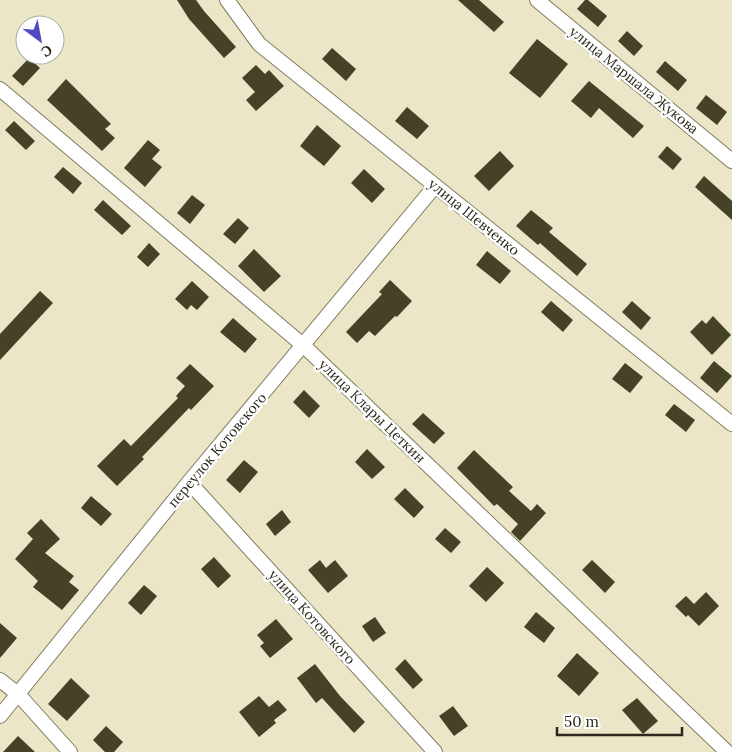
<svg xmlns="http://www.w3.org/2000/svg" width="732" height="752" viewBox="0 0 732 752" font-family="Lora,serif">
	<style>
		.building { fill: #464228 }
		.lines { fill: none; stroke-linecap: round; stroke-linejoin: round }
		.street-casing { stroke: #817c60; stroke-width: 16 }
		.street { stroke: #fff; stroke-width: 14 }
		.labels { text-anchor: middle; stroke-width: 5; stroke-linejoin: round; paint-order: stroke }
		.street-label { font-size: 14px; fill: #2b291d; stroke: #fff }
	</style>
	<rect width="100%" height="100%" fill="#ebe6c7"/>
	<path class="building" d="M177 0H196L204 11 236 47 224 58 189 19Z
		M458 0H479L504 22 494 32Z
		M585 0H588L607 16 598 27 577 9Z
		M627 31 643 46 634 56 618 41Z
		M537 39 568 64 540 98 509 73Z
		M332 48 356 69 346 81 322 59Z
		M29 58 40 68 23 86 12 76Z
		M665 61 687 80 678 91 656 72Z
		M256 65 265 74 269 70 284 86 256 111 246 100 255 92 242 78Z
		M66 79 111 124 105 129 115 138 102 151 47 100Z
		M589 81 644 126 633 138 599 108 591 118 571 101Z
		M706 95 727 112 717 125 696 108Z
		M407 107 429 126 417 139 395 121Z
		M14 121 35 141 26 150 5 130Z
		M317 125 341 146 324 166 300 146Z
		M148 140 160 150 152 159 162 167 145 187 124 168Z
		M667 146 682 159 673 170 658 157Z
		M500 151 514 166 489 191 474 176Z
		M63 167 82 183 73 194 54 177Z
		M364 169 385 189 372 203 351 183Z
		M704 176 732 201V220L695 187Z
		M192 195 205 205 190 224 177 213Z
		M103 200 131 226 122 235 94 210Z
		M531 210 553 228 549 232 587 264 577 276 540 243 538 245 516 226Z
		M238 218 249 228 235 244 223 234Z
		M149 243 160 254 148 267 137 257Z
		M254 249 281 276 264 292 238 266Z
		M487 251 511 271 500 284 476 265Z
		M390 280 412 301 397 317 395 316 375 336 369 331 357 343 346 332 382 294 379 292Z
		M192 281 209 297 197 310 191 305 187 310 175 299Z
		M40 291 53 303 0 360V334Z
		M551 301 573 320 563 332 541 312Z
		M632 301 651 318 641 330 622 312Z
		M713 316 731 335 712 355 690 332 702 320 706 324Z
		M233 318 257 339 245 353 220 332Z
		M714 361 732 376 717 393 700 378Z
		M625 363 643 377 630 393 612 379Z
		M190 364 214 386 191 410 189 408 142 457 144 459 117 486 97 466 124 439 131 446 178 398 176 396 185 386 176 378Z
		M304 390 320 406 309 418 293 402Z
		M674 404 695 420 686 432 665 415Z
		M423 413 445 433 434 444 412 424Z
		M367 449 385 467 372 479 355 462Z
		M474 450 513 487 509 491 531 511 537 504 546 513 520 541 511 532 518 524 497 504 494 506 457 468Z
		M244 460 258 472 240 493 226 480Z
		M405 488 424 507 414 518 394 499Z
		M91 496 112 514 101 526 81 508Z
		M282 510 291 522 275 536 266 524Z
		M41 519 60 539 45 553 74 576 69 582 79 590 62 610 33 587 38 581 15 559 33 539 27 533Z
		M445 528 461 542 451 553 435 539Z
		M214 557 231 576 218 588 201 569Z
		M320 560 326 568 335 560 348 576 328 593 308 570Z
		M592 560 615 582 605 593 582 570Z
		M487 567 504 583 486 602 469 586Z
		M144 585 157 596 141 615 128 603Z
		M706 592 719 606 699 626 688 615 686 617 675 606 686 596 694 604Z
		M536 612 555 628 544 643 524 627Z
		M375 617 386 633 373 642 362 626Z
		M276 619 293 639 270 658 260 646 264 643 257 635Z
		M0 623 17 638 0 658Z
		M577 653 599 673 579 696 557 676Z
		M405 659 423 680 413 689 395 669Z
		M315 664 340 696 365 722 354 733 322 698 316 703 297 678Z
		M71 678 90 696 67 721 48 704Z
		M259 696 269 707 278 700 287 710 274 720 276 723 259 737 239 712Z
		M637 698 658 721 643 734 622 710Z
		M453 706 468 726 454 736 439 716Z
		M106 726 123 742 114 752H105L93 740Z
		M18 736 35 752H3Z"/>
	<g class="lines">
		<defs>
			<path id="street" d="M227 0 259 44 732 424
				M537 0 732 161
				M0 89 304 346 727 752
				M189 482 435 752
				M0 680 18 694 70 752
				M0 716 189 482 435 186"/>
		</defs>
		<use href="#street" class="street-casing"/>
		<use href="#street" class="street"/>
	</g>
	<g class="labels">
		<g class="street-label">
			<text transform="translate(634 80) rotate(39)" y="5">улица Маршала Жукова</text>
			<text transform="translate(474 217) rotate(39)" y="5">улица Шевченко</text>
			<text transform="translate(372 411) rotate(44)" y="5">улица Клары Цеткин</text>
			<text transform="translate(217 450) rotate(-50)" y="5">переулок Котовского</text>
			<text transform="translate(312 617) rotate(48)" y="5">улица Котовского</text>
		</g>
	</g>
	<g transform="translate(40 40) rotate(148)"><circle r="24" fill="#ffffff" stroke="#aaa9a5"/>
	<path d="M0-4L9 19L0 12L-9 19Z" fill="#4f4ac1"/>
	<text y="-8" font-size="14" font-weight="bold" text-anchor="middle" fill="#2b291d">С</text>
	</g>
	<path d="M557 727v8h125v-8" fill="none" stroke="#2b291d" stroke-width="2.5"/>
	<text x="564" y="727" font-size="15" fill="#2b291d" stroke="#ffffff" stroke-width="4" paint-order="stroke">50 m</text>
</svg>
